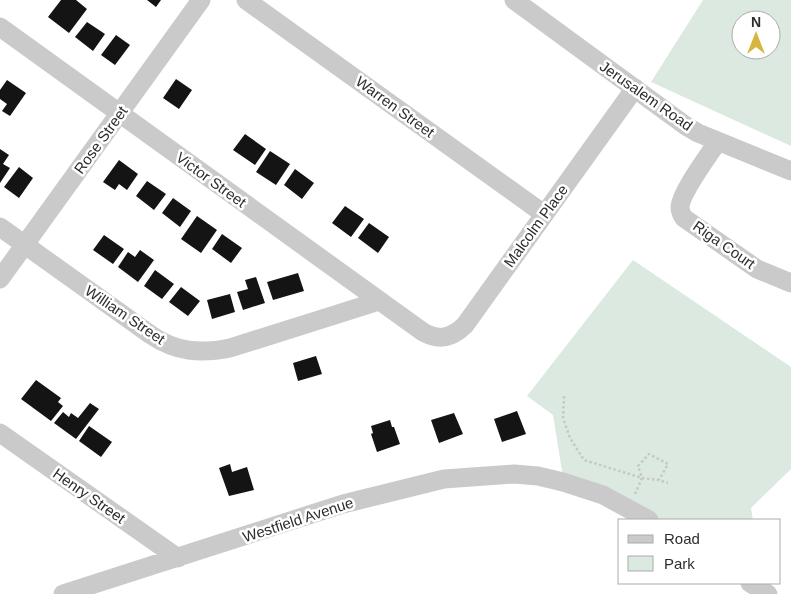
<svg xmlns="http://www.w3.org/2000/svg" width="791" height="594" viewBox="0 0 791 594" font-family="Arial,sans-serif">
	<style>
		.green { fill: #dbe9e0; fill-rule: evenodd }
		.building { fill: #141414 }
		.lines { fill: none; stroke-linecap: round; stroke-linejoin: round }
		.path { stroke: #c7c7c7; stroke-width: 2.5; stroke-dasharray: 2.5 2.5; stroke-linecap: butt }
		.minor { stroke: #cacaca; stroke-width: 19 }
		.labels { text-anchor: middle; stroke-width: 5; stroke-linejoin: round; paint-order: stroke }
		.street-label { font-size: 15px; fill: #2d2d2d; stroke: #fff }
	</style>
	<rect width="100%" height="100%" fill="#fff"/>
	<path class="green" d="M703 0H791V146L651 82ZM741 20H771V50H741Z
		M633 260 791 367V469L751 508 753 520H649L563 482 562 471 553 415 527 396Z"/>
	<path class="building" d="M61 0H76L87 9 69 33 48 17Z
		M147 0H161L156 7Z
		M87 22 105 34 93 51 75 37Z
		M116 35 130 45 115 65 101 55Z
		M176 79 192 90 179 109 163 98Z
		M7 80 26 93 10 116 2 111 7 104 0 99V90Z
		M245 134 266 149 255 165 233 150Z
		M0 149 9 155 3 164 10 168 0 183Z
		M270 151 290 164 276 185 256 172Z
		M119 160 138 174 127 190 119 184 115 190 103 182Z
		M19 167 33 178 19 198 4 187Z
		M295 169 314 183 302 199 284 185Z
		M147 181 166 194 154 210 136 196Z
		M173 198 191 211 180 227 162 213Z
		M345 206 364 219 351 237 332 223Z
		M197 216 217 230 201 253 181 239Z
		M369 223 389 237 378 253 358 238Z
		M222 234 242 248 231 263 212 249Z
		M104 235 124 249 113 264 93 250Z
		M140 250 154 260 138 282 118 267 128 252 135 257Z
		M155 270 174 284 162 299 144 286Z
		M298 273 304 291 273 300 267 282Z
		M256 277 265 303 243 310 237 292 248 289 245 280Z
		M181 287 200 301 188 316 169 302Z
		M230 294 235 312 212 319 207 300Z
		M316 356 322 374 298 381 293 363Z
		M36 380 61 398 58 402 63 406 51 421 21 399Z
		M90 403 99 409 76 439 54 423 63 412 69 417 71 413 78 418Z
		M517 411 526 434 502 442 494 419Z
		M454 413 463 434 439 443 431 420Z
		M390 420 392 427H394L400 444 377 452 371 434 373 433 371 426Z
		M89 426 112 442 101 457 79 441Z
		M230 464 232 472 247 467 254 490 229 496 219 468Z"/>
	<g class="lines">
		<path class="path" d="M564 396 563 418 570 438 584 460 642 478 659 480 668 483
			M635 494 642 478 638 466 649 454 668 464 659 480"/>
		<path class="minor" d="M246 0 544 214
			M514 0 686 126 698 133 791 171
			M0 27 423 332C439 341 452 338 465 325L635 88
			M718 141C709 155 681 192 680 207 680 211 681 214 684 218L757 269 791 283
			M0 227 151 335C176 352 200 354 230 348L379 301
			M0 279 201 0
			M0 433 178 558
			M750 583 768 594
			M63 594 343 504 444 479 514 474 538 476 563 482 603 495 649 520"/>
	</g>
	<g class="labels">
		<g class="street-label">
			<text transform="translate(646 96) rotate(35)" y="5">Jerusalem Road</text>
			<text transform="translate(395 107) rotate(36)" y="5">Warren Street</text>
			<text transform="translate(101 140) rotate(-54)" y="5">Rose Street</text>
			<text transform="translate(211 180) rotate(36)" y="5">Victor Street</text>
			<text transform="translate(536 226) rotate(-54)" y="5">Malcolm Place</text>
			<text transform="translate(724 245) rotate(35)" y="5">Riga Court</text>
			<text transform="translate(125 315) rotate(34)" y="5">William Street</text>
			<text transform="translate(89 496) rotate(35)" y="5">Henry Street</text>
			<text transform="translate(298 520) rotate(-18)" y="5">Westfield Avenue</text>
		</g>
	</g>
	<rect x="618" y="519" width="162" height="65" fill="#ffffff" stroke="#ababab"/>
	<rect x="628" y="535" width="25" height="8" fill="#cacaca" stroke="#ababab"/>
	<text x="664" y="544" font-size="15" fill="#2d2d2d">Road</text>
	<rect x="628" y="556" width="25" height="15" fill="#dbe9e0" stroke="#ababab"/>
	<text x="664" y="569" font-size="15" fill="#2d2d2d">Park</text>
	<g transform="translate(756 35)"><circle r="24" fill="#ffffff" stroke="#ababab"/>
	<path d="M0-4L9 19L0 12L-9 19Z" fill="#d6b63c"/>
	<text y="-8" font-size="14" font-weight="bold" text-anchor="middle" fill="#2d2d2d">N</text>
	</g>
</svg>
